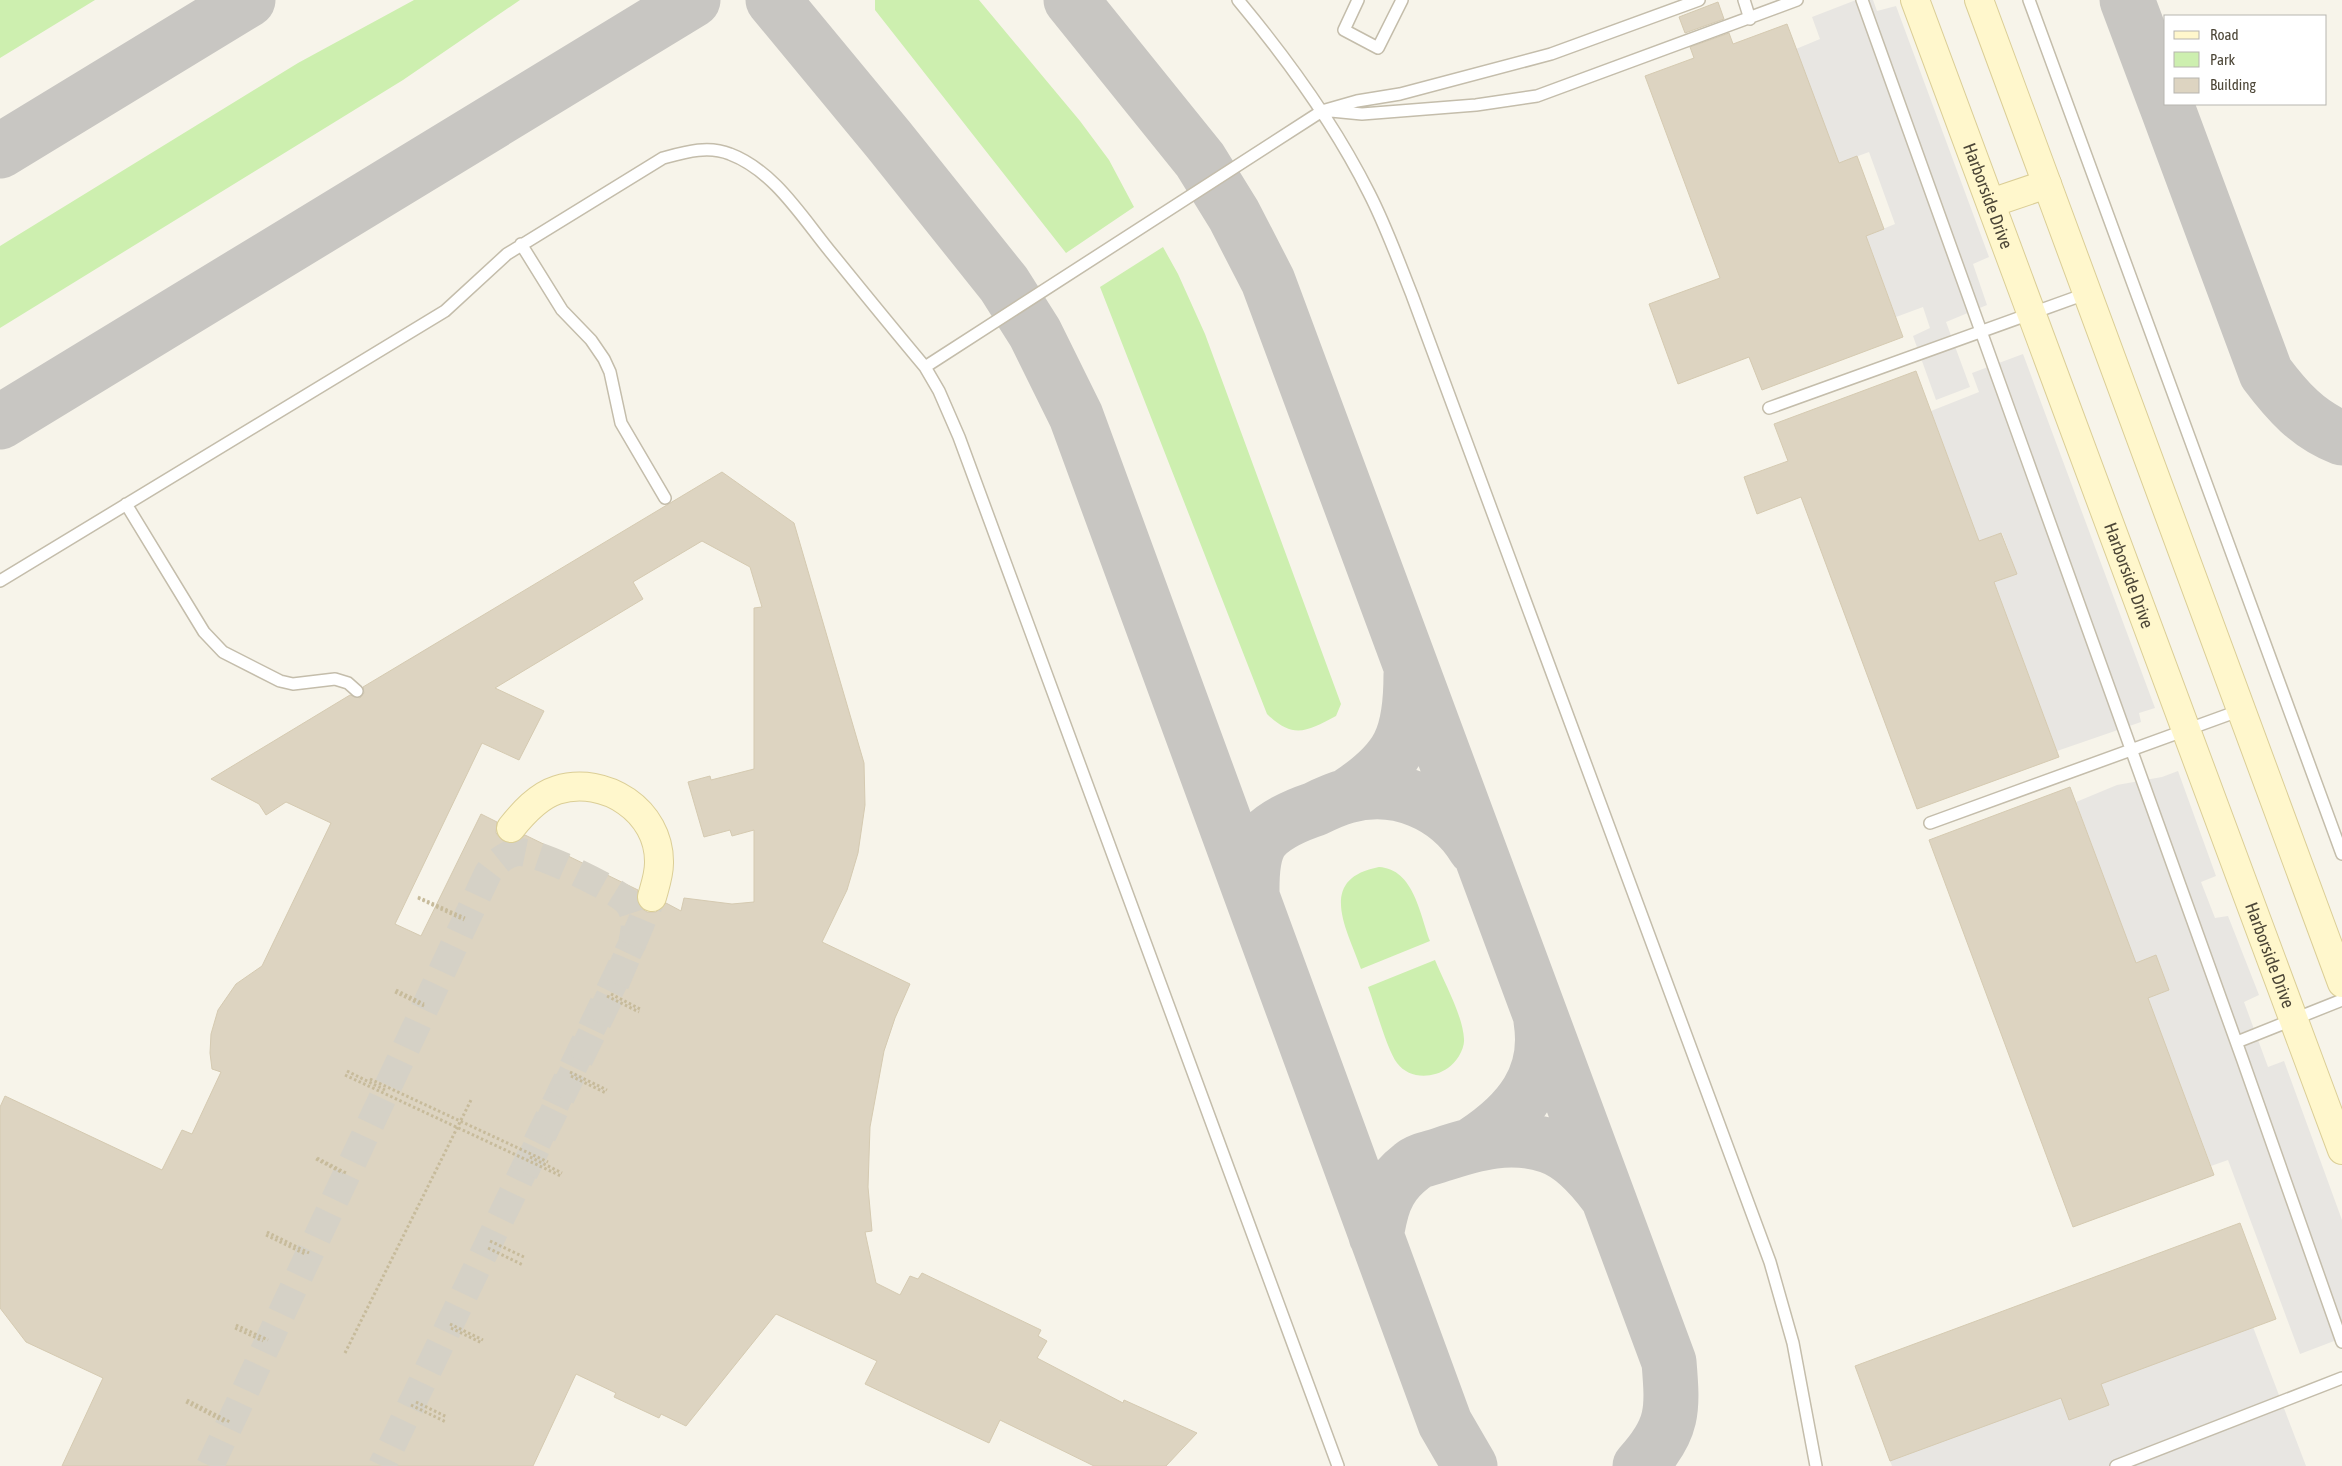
<svg xmlns="http://www.w3.org/2000/svg" width="2342" height="1466" viewBox="0 0 2342 1466" font-family="'Asap Condensed',sans-serif">
	<style>
		.green { fill: #cdefaf }
		.parking { fill: #e8e6e2 }
		.lines { fill: none; stroke-linecap: round; stroke-linejoin: round }
		.taxiway { stroke: #c8c6c2; stroke-width: 55 }
		.building { fill: #ddd4c1; stroke: #d5cab1; fill-rule: evenodd }
		.secondary-tunnel { stroke: #d5d1c6; stroke-width: 28; stroke-dasharray: 28 14; stroke-linecap: butt }
		.primary-tunnel { stroke: #d5d1c6; stroke-width: 28; stroke-dasharray: 28 14; stroke-linecap: butt }
		.lane-casing { stroke: #c4bdab; stroke-width: 14 }
		.secondary-casing { stroke: #dbce96; stroke-width: 30 }
		.path { stroke: #c7bb9b; stroke-width: 3; stroke-dasharray: 2.5 2.5; stroke-linecap: butt }
		.lane { stroke: #fff; stroke-width: 11 }
		.secondary { stroke: #fff7cc; stroke-width: 28 }
		.path-bridge { stroke: #c7bb9b; stroke-width: 3; stroke-dasharray: 2.5 2.5; stroke-linecap: butt }
		.labels { text-anchor: middle; stroke-width: 4.5; stroke-linejoin: round; paint-order: stroke }
		.street-label { font-size: 18px; fill: #4c4637; stroke: #fff }
	</style>
	<rect width="100%" height="100%" fill="#f7f4ea"/>
	<path class="green" d="M0 0H95L0 58Z
		M414 0H520L403 80 0 328V246L298 63Z
		M875 0H979L1080 121 1109 160 1134 207 1066 253 875 10Z
		M1163 247 1178 274 1205 334 1341 704 1336 716C1307 731 1294 740 1267 714L1100 287Z
		M1379 867C1414 869 1420 915 1430 941L1361 969C1347 929 1316 879 1379 867Z
		M1435 960C1444 982 1463 1016 1464 1039 1465 1049 1456 1063 1448 1068 1432 1079 1409 1079 1397 1063 1387 1050 1375 1005 1368 987Z"/>
	<path class="parking" d="M1856 0H1873L1877 11 1896 6 1989 257 1973 264 1987 305 1946 322 1970 387 1936 400 1913 336 1930 328 1923 307 1896 317 1866 236 1895 224 1869 152 1839 163 1796 49 1820 39 1812 17Z
		M2023 354 2155 708 2139 713 2141 722 2057 751 1994 582 2017 574 2002 533 1979 541 1931 411 1979 392 1972 373Z
		M2178 771 2216 876 2201 882 2215 918 2228 916 2259 995 2244 1002 2268 1067 2284 1061 2342 1220V1338L2300 1354 2228 1160 2211 1166 2148 998 2169 990 2156 955 2136 963 2076 802 2117 785 2162 777Z
		M2253 1327 2306 1466H1892L1890 1461Z"/>
	<g class="lines">
		<path class="taxiway" d="M773 0 888 139 1004 284 1035 333 1076 416 1445 1423 1470 1466
			M1071 0 1200 160 1234 215 1268 281 1669 1362C1673 1410 1674 1429 1640 1466
			M2127 0 2166 104
			M2166 104 2266 373C2287 401 2308 425 2342 438
			M0 151 248 0
			M0 422 693 0
			M1347 796C1400 761 1411 737 1411 674
			M1252 894C1252 876 1251 851 1265 836 1278 823 1297 815 1315 809 1325 804 1336 799 1347 796 1396 782 1448 804 1475 848
			M1475 1143C1519 1114 1550 1077 1541 1021
			M1376 1236C1379 1221 1381 1205 1389 1192 1394 1182 1403 1173 1412 1166 1419 1160 1431 1158 1440 1155 1476 1143 1511 1133 1549 1146 1573 1154 1591 1175 1606 1195"/>
	</g>
	<path class="building" d="M1718 2 1724 19 1685 33 1679 17Z
		M1787 24 1839 163 1857 156 1884 229 1866 236 1903 337 1762 390 1749 357 1678 384 1649 304 1720 278 1645 76 1694 58 1690 47 1729 33 1733 44Z
		M1916 371 1979 541 2001 533 2017 574 1994 582 2059 757 1917 809 1801 497 1757 514 1744 477 1788 461 1774 424Z
		M722 472 794 523 864 763 865 805 858 853 847 890 822 942 910 984 895 1018 884 1051 870 1127 868 1187 872 1231 865 1232 876 1283 900 1295 910 1276 918 1279 922 1273 1041 1330 1038 1336 1047 1341 1037 1358 1123 1403 1124 1400 1197 1433 1166 1466H1094L1000 1420 989 1443 865 1384 877 1361 776 1314 686 1426 661 1414 659 1418 614 1397 616 1393 576 1374 533 1466H62L103 1378 26 1342 0 1308V1107L5 1096 162 1170 182 1130 192 1134 221 1072 212 1069 210 1053 211 1034 218 1010 236 984 262 966 331 823 286 802 266 815 259 804 211 779 350 695 360 698 364 693 363 687ZM702 541 750 567 762 607 754 608V769L711 780 710 776 688 782 704 837 730 830 732 836 754 830V902L732 904 684 898 681 911 666 903 656 912H647L641 908 637 901 638 890 525 835 516 843H508L502 840 496 833 497 822 481 814 421 936 395 924 482 743 519 760 544 711 495 688 643 599 633 582Z
		M2070 787 2136 963 2156 955 2169 990 2148 998 2214 1175 2073 1227 1929 840Z
		M2240 1223 2276 1319 2101 1384 2109 1405 2069 1420 2061 1398 1890 1461 1855 1366Z"/>
	<g class="lines">
		<path class="secondary-tunnel" d="M210 1466 488 873C495 863 505 854 518 852 535 850 618 890 628 903 638 916 635 929 632 944L382 1466"/>
		<path class="primary-tunnel" d="M524 1173 611 994 652 897"/>
		<defs>
			<path id="lane" d="M1238 0C1288 60 1334 123 1369 193 1386 226 1398 260 1412 295L1770 1262 1793 1343 1816 1466
				M1358 0 1344 30 1378 48 1402 0
				M1744 0 1750 19
				M1862 0 2242 1058 2342 1342
				M2029 0 2342 854
				M1331 111 1362 114 1476 105 1537 96 1797 0
				M521 244 562 310 591 340 604 359 610 372 621 423 665 498
				M925 367 1322 111 1357 101 1400 94 1551 54 1699 0
				M1769 408 2088 293
				M126 504 204 632 223 652 280 681 293 684 335 679 348 683 357 691
				M0 581 445 311 507 254 663 158C685 152 708 145 730 154 775 171 803 219 833 255 863 292 894 330 925 367L939 391 959 437 1338 1466
				M1930 823 2241 710
				M2237 1042 2342 1000
				M2116 1466 2342 1378"/>
			<g id="secondary">
				<path id="s1" d="M1915 0 2342 1150"/>
				<path d="M1979 0 2342 983"/>
				<path d="M1991 203 2047 184"/>
				<path d="M511 828C523 813 538 796 557 790 605 775 660 811 659 863 659 875 655 886 652 897"/>
			</g>
		</defs>
		<use href="#lane" class="lane-casing"/>
		<use href="#secondary" class="secondary-casing"/>
		<path class="path" d="M418 897 465 918
			M396 990 424 1004
			M611 994 640 1009
			M345 1075 561 1176
			M571 1076 606 1093
			M370 1079 548 1162
			M316 1159 343 1173
			M266 1235 305 1254
			M488 1248 523 1265
			M235 1328 263 1341
			M451 1328 482 1343
			M345 1353 472 1098
			M186 1402 225 1422
			M416 1402 447 1417"/>
		<use href="#lane" class="lane"/>
		<use href="#secondary" class="secondary"/>
		<path class="path-bridge" d="M418 898 464 920
			M395 992 424 1006
			M607 996 639 1012
			M347 1071 385 1090
			M570 1072 607 1090
			M530 1157 562 1173
			M317 1158 346 1173
			M267 1232 309 1253
			M490 1241 526 1258
			M450 1324 483 1340
			M236 1325 268 1340
			M187 1400 230 1422
			M411 1405 446 1422"/>
	</g>
	<g class="labels">
		<g class="street-label">
			<text dy="6" stroke="none"><textPath href="#s1" startOffset="209">Harborside Drive</textPath></text>
			<text dy="6" stroke="none"><textPath href="#s1" startOffset="614">Harborside Drive</textPath></text>
			<text dy="6" stroke="none"><textPath href="#s1" startOffset="1019">Harborside Drive</textPath></text>
		</g>
	</g>
	<rect x="2164" y="15" width="162" height="90" fill="#ffffff" stroke="#b7b5af"/>
	<rect x="2174" y="31" width="25" height="8" fill="#fff7cc" stroke="#b7b5af"/>
	<text x="2210" y="40" font-size="15" fill="#4c4637">Road</text>
	<rect x="2174" y="52" width="25" height="15" fill="#cdefaf" stroke="#b7b5af"/>
	<text x="2210" y="65" font-size="15" fill="#4c4637">Park</text>
	<rect x="2174" y="78" width="25" height="15" fill="#ddd4c1" stroke="#b7b5af"/>
	<text x="2210" y="90" font-size="15" fill="#4c4637">Building</text>
</svg>
